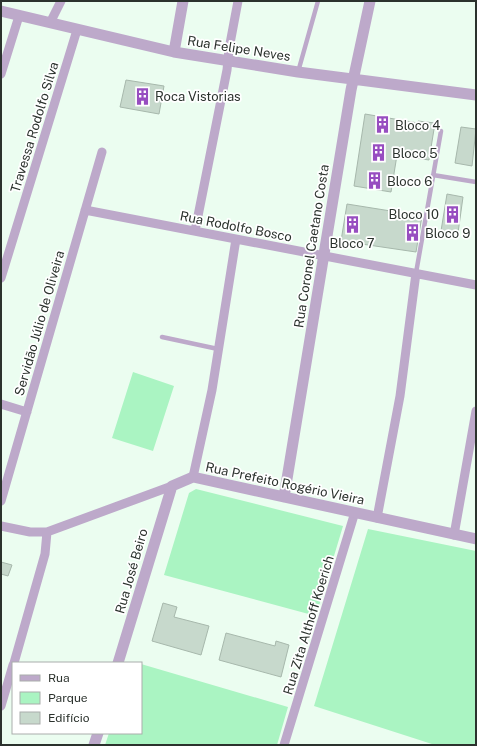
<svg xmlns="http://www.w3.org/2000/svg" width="477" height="746" viewBox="0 0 477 746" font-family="'Public Sans',sans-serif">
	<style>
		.green { fill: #aaf4c2 }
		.building { fill: #c7d9cc; stroke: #a7b8ac }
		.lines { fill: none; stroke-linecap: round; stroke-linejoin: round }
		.service { stroke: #bda9ca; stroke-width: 4.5 }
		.minor { stroke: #bda9ca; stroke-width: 9 }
		.tertiary { stroke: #bda9ca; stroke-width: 11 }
		.labels { text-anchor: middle; stroke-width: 3.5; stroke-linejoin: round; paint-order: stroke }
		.street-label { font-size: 13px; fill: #2b322d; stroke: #fff }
		.poi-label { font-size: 13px; fill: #2b322d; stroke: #fff; text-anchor: start }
	</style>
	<rect width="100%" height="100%" fill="#ebfdf0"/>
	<path class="green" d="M133 372 174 386 153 451 112 438Z
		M196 489 343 526 316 616 164 575 189 493Z
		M368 529 476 551V745H435L314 706Z
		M141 664 288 707 277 745H105L109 733H141Z"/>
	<path class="building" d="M126 80 164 86 159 114 120 107Z
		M365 114 418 123V121L435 123 429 160 397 155 391 192 354 186Z
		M461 127 476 129 472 166 455 163Z
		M447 194 463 197 458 233 441 231Z
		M347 204 422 216 416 252 341 241Z
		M1 562 12 565 8 576 1 574Z
		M163 603 177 607 174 617 209 626 201 655 152 641Z
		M226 633 275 646 276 641 289 645 281 677 219 660Z"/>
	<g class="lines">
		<path class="service" d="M298 72 318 1
			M433 175 476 182
			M416 273 441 131
			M162 337 218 349"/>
		<path class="minor" d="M50 23 61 1
			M1 74 19 16
			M85 210 476 285
			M195 231 227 70 229 49 238 1
			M1 278 77 30
			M1 404 27 412
			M193 477 212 390 236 239
			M1 501 102 152
			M377 518 400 396 416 273
			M1 526 30 532H47L172 486
			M454 535 476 411
			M14 663 45 554 47 532
			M1 706 13 665
			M284 745 355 512"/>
		<path class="tertiary" d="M1 11 174 52 298 72 476 95
			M174 52 183 1
			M284 497 351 90 370 1
			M118 663 172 486 193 477 476 539
			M94 745 98 733"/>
	</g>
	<defs>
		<symbol id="building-bare" viewBox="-9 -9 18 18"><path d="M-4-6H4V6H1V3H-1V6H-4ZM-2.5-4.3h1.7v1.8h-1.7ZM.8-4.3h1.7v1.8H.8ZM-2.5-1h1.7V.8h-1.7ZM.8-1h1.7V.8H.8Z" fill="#974dc0" stroke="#fff" stroke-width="2.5" paint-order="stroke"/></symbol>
	</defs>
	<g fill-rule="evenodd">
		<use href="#building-bare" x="130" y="84" width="25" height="25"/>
		<use href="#building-bare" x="370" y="112" width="25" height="25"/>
		<use href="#building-bare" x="366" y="140" width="25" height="25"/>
		<use href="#building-bare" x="362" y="168" width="25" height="25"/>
		<use href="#building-bare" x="440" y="202" width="25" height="25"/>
		<use href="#building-bare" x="340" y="212" width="25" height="25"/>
		<use href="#building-bare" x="400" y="220" width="25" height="25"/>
	</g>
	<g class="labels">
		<g class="street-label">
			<text transform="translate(239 48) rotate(9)" y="5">Rua Felipe Neves</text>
			<text transform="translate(34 127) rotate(-73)" y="5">Travessa Rodolfo Silva</text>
			<text transform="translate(236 226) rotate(11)" y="5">Rua Rodolfo Bosco</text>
			<text transform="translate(311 246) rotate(-81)" y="5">Rua Coronel Caetano Costa</text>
			<text transform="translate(39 323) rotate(-74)" y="5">Servidão Júlio de Oliveira</text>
			<text transform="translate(285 483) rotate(12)" y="5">Rua Prefeito Rogério Vieira</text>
			<text transform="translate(131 571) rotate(-74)" y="5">Rua José Beiro</text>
			<text transform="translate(308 625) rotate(-73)" y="5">Rua Zita Althoff Koerich</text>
		</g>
		<g class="poi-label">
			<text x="155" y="101">Roca Vistorias</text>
			<text x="395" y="130">Bloco 4</text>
			<text x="392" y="158">Bloco 5</text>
			<text x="387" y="186">Bloco 6</text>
			<text x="439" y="219" text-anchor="end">Bloco 10</text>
			<text x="425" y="238">Bloco 9</text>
			<text x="352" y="248" text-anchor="middle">Bloco 7</text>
		</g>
	</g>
	<rect width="477" height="746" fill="none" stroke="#2b322d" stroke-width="4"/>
	<rect x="12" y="662" width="130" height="72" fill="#ffffff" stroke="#aaadab"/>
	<rect x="20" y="675" width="20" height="6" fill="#bda9ca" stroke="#aaadab"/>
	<text x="48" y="682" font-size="12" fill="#2b322d">Rua</text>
	<rect x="20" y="692" width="20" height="12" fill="#aaf4c2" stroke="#aaadab"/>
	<text x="48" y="702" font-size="12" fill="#2b322d">Parque</text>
	<rect x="20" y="712" width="20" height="12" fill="#c7d9cc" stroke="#aaadab"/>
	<text x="48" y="722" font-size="12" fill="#2b322d">Edifício</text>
</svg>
